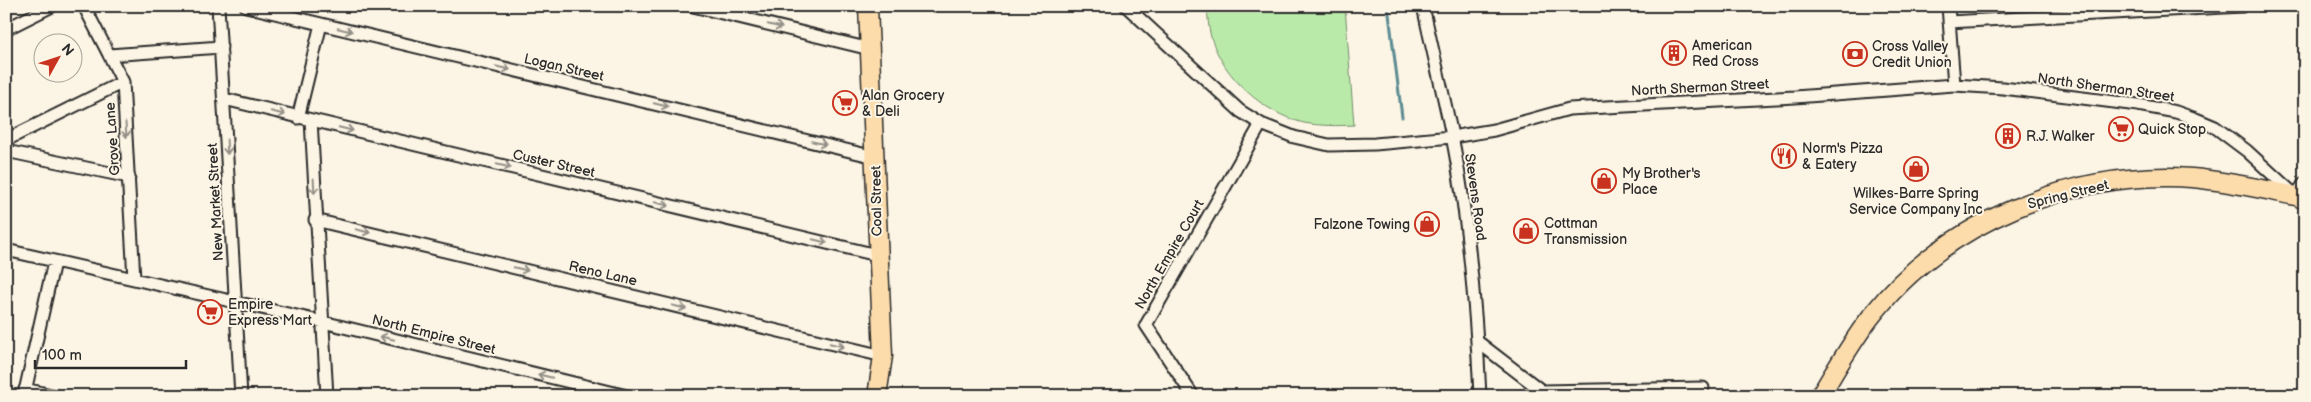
<svg xmlns="http://www.w3.org/2000/svg" width="2311" height="402" viewBox="0 0 2311 402" font-family="'Balsamiq Sans',sans-serif">
	<style>
		.green { fill: #baeaa9; stroke: #728a6a }
		.lines { fill: none; stroke-linecap: round; stroke-linejoin: round }
		.stream { stroke: #5b8b92; stroke-width: 3 }
		.minor-casing { stroke: #2b2b2b; stroke-width: 15 }
		.primary-casing { stroke: #2b2b2b; stroke-width: 21 }
		.minor { stroke: #fcf5e5; stroke-width: 11 }
		.primary { stroke: #fddcac; stroke-width: 18 }
		.oneway { stroke: #949088 }
		.labels { text-anchor: middle; stroke-width: 4; stroke-linejoin: round; paint-order: stroke }
		.poi-label { font-size: 14px; fill: #2b2b2b; stroke: #fcf5e5; text-anchor: start }
		.street-label { font-size: 14px; fill: #2b2b2b; stroke: #fcf5e5 }
	</style>
	<rect width="100%" height="100%" fill="#fcf5e5"/>
	<filter id="ink" filterUnits="userSpaceOnUse"><feTurbulence type="fractalNoise" baseFrequency=".02" numOctaves="2"/><feDisplacementMap in="SourceGraphic" scale="10" xChannelSelector="R" yChannelSelector="G"/><feConvolveMatrix kernelMatrix="1 2 1 2 8 2 1 2 1" color-interpolation-filters="sRGB"/></filter>
	<g filter="url(#ink)">
		<path class="green" d="M1207 6H1345L1354 125C1338 126 1321 126 1304 123 1263 113 1223 77 1211 37 1208 27 1208 16 1207 6Z"/>
		<g class="lines">
			<path class="stream" d="M1388 6 1402 117"/>
			<defs>
				<path id="minor" d="M84 6 123 82 134 279
					M218 6 241 396
					M246 6 875 157
					M693 6 870 49
					M1126 6 1240 111 1261 124 1294 137 1329 145 1375 144 1452 137 1494 130 1569 109 1795 97 1954 85 2003 88 2138 105 2176 112 2196 119 2215 127 2247 151 2296 196 2305 182
					M1423 6C1432 49 1443 92 1452 136 1469 221 1476 309 1480 396
					M1948 6 1954 85
					M2304 6 2305 7
					M1949 22 2243 6
					M6 29 52 6
					M109 55 221 47
					M224 99 877 255
					M298 118 321 24
					M311 120 327 396
					M6 140 123 82
					M6 151 129 177
					M315 220 883 356
					M6 250 323 322 627 396
					M1478 342 1542 391 1703 388
					M25 389 56 396
					M24 396 54 262
					M1193 396 1146 325 1261 124"/>
				<path id="primary" d="M868 6 883 356 877 396
					M1820 396C1837 368 1853 339 1873 314 1947 220 2075 170 2192 178 2227 181 2262 189 2296 196L2305 200"/>
			</defs>
			<use href="#minor" class="minor-casing"/>
			<use href="#primary" class="primary-casing"/>
			<use href="#minor" class="minor"/>
			<use href="#primary" class="primary"/>
		</g>
		<defs><path id="oneway-shaft" d="M-6 0H5M1.5-3L5.5 0L1.5 3" fill="none" stroke-width="1.6" stroke-linecap="round" stroke-linejoin="round" transform="scale(1.25)"/></defs>
		<g class="oneway">
			<use href="#oneway-shaft" transform="translate(775 26) rotate(14)"/>
			<use href="#oneway-shaft" transform="translate(345 30) rotate(13)"/>
			<use href="#oneway-shaft" transform="translate(503 68) rotate(13)"/>
			<use href="#oneway-shaft" transform="translate(661 105) rotate(13)"/>
			<use href="#oneway-shaft" transform="translate(278 113) rotate(14)"/>
			<use href="#oneway-shaft" transform="translate(346 129) rotate(13)"/>
			<use href="#oneway-shaft" transform="translate(126 130) rotate(86)"/>
			<use href="#oneway-shaft" transform="translate(819 143) rotate(13)"/>
			<use href="#oneway-shaft" transform="translate(227 147) rotate(87)"/>
			<use href="#oneway-shaft" transform="translate(504 166) rotate(13)"/>
			<use href="#oneway-shaft" transform="translate(314 186) rotate(87)"/>
			<use href="#oneway-shaft" transform="translate(662 204) rotate(13)"/>
			<use href="#oneway-shaft" transform="translate(363 231) rotate(13)"/>
			<use href="#oneway-shaft" transform="translate(820 241) rotate(13)"/>
			<use href="#oneway-shaft" transform="translate(521 269) rotate(13)"/>
			<use href="#oneway-shaft" transform="translate(679 307) rotate(13)"/>
			<use href="#oneway-shaft" transform="translate(387 338) rotate(-166)"/>
			<use href="#oneway-shaft" transform="translate(837 345) rotate(13)"/>
			<use href="#oneway-shaft" transform="translate(545 376) rotate(-166)"/>
		</g>
	</g>
	<defs>
		<symbol id="building-ring" viewBox="-11 -11 22 22"><circle r="9.5" fill="#fcf5e5" stroke="#c8321e" stroke-width="1.5"/><path d="M-4-6H4V6H1V3H-1V6H-4ZM-2.5-4.3h1.7v1.8h-1.7ZM.8-4.3h1.7v1.8H.8ZM-2.5-1h1.7V.8h-1.7ZM.8-1h1.7V.8H.8Z" fill="#c8321e"/></symbol>
		<symbol id="bank-ring" viewBox="-11 -11 22 22"><circle r="9.5" fill="#fcf5e5" stroke="#c8321e" stroke-width="1.5"/><path d="M-6-4H6V4H-6ZM0-2.3a2.3 2.3 0 1 0 0 4.6a2.3 2.3 0 1 0 0-4.6Z" fill="#c8321e"/></symbol>
		<symbol id="supermarket-ring" viewBox="-11 -11 22 22"><circle r="9.5" fill="#fcf5e5" stroke="#c8321e" stroke-width="1.5"/><path d="M-6-5.5h2.5l.6 2H6L4.5 2H-2.5L-4.4-4H-6ZM-1.5 3.2a1.3 1.3 0 1 0 .1 0ZM3 3.2a1.3 1.3 0 1 0 .1 0Z" fill="#c8321e"/></symbol>
		<symbol id="restaurant-ring" viewBox="-11 -11 22 22"><circle r="9.5" fill="#fcf5e5" stroke="#c8321e" stroke-width="1.5"/><path d="M-5-6h1v4h1v-4h1v4h1v-4h1v5L-1.5 .5V6h-2V.5L-5-1ZM5-6V6H3V1.5H1.5Q1.5-4 5-6Z" fill="#c8321e"/></symbol>
		<symbol id="shop-ring" viewBox="-11 -11 22 22"><circle r="9.5" fill="#fcf5e5" stroke="#c8321e" stroke-width="1.5"/><path d="M-5-2.5h2.3a2.7 3.5 0 0 1 5.4 0H5L5.5 6h-11ZM-1.5-2.5h3a1.5 2.3 0 0 0-3 0Z" fill="#c8321e"/></symbol>
	</defs>
	<g fill-rule="evenodd">
		<use href="#building-ring" x="1660" y="39" width="28" height="28"/>
		<use href="#bank-ring" x="1841" y="40" width="28" height="28"/>
		<use href="#supermarket-ring" x="831" y="89" width="28" height="28"/>
		<use href="#supermarket-ring" x="2107" y="115" width="28" height="28"/>
		<use href="#building-ring" x="1994" y="122" width="28" height="28"/>
		<use href="#restaurant-ring" x="1770" y="142" width="28" height="28"/>
		<use href="#shop-ring" x="1902" y="155" width="28" height="28"/>
		<use href="#shop-ring" x="1590" y="167" width="28" height="28"/>
		<use href="#shop-ring" x="1413" y="210" width="28" height="28"/>
		<use href="#shop-ring" x="1512" y="217" width="28" height="28"/>
		<use href="#supermarket-ring" x="196" y="298" width="28" height="28"/>
	</g>
	<g class="labels">
		<g class="poi-label">
			<text x="1692" y="50">American<tspan x="1692" dy="16">Red Cross</tspan></text>
			<text x="1872" y="51">Cross Valley<tspan x="1872" dy="16">Credit Union</tspan></text>
			<text x="862" y="100">Alan Grocery<tspan x="862" dy="16">&amp; Deli</tspan></text>
			<text x="2138" y="134">Quick Stop</text>
			<text x="2026" y="141">R.J. Walker</text>
			<text x="1802" y="153">Norm's Pizza<tspan x="1802" dy="16">&amp; Eatery</tspan></text>
			<text x="1622" y="178">My Brother's<tspan x="1622" dy="16">Place</tspan></text>
			<text x="1916" y="198" text-anchor="middle">Wilkes-Barre Spring<tspan x="1916" dy="16">Service Company Inc</tspan></text>
			<text x="1544" y="228">Cottman<tspan x="1544" dy="16">Transmission</tspan></text>
			<text x="1410" y="229" text-anchor="end">Falzone Towing</text>
			<text x="228" y="309">Empire<tspan x="228" dy="16">Express Mart</tspan></text>
		</g>
		<g class="street-label">
			<text transform="translate(564 67) rotate(13)" y="5">Logan Street</text>
			<text transform="translate(1700 87) rotate(-3)" y="5">North Sherman Street</text>
			<text transform="translate(2106 87) rotate(8)" y="5">North Sherman Street</text>
			<text transform="translate(112 139) rotate(-94)" y="5">Grove Lane</text>
			<text transform="translate(554 163) rotate(13)" y="5">Custer Street</text>
			<text transform="translate(2068 194) rotate(-14)" y="5">Spring Street</text>
			<text transform="translate(1476 197) rotate(82)" y="5">Stevens Road</text>
			<text transform="translate(876 201) rotate(-91)" y="5">Coal Street</text>
			<text transform="translate(215 202) rotate(-93)" y="5">New Market Street</text>
			<text transform="translate(1169 254) rotate(-60)" y="5">North Empire Court</text>
			<text transform="translate(603 273) rotate(13)" y="5">Reno Lane</text>
			<text transform="translate(434 334) rotate(14)" y="5">North Empire Street</text>
		</g>
	</g>
	<rect width="2311" height="402" fill="none" stroke="#fcf5e5" stroke-width="25"/>
	<rect x="12" y="12" width="2286" height="377" fill="none" stroke="#2b2b2b" stroke-width="2" filter="url(#ink)"/>
	<g transform="translate(58 58) rotate(50)"><circle r="24" fill="#fcf5e5" stroke="#a8a49b"/>
	<path d="M0-4L9 19L0 12L-9 19Z" fill="#c8321e"/>
	<text y="-8" font-size="14" font-weight="bold" text-anchor="middle" fill="#2b2b2b">N</text>
	</g>
	<path d="M35 360v8h151v-8" fill="none" stroke="#2b2b2b" stroke-width="2.5"/>
	<text x="42" y="360" font-size="15" fill="#2b2b2b" stroke="#fcf5e5" stroke-width="4" paint-order="stroke">100 m</text>
</svg>
